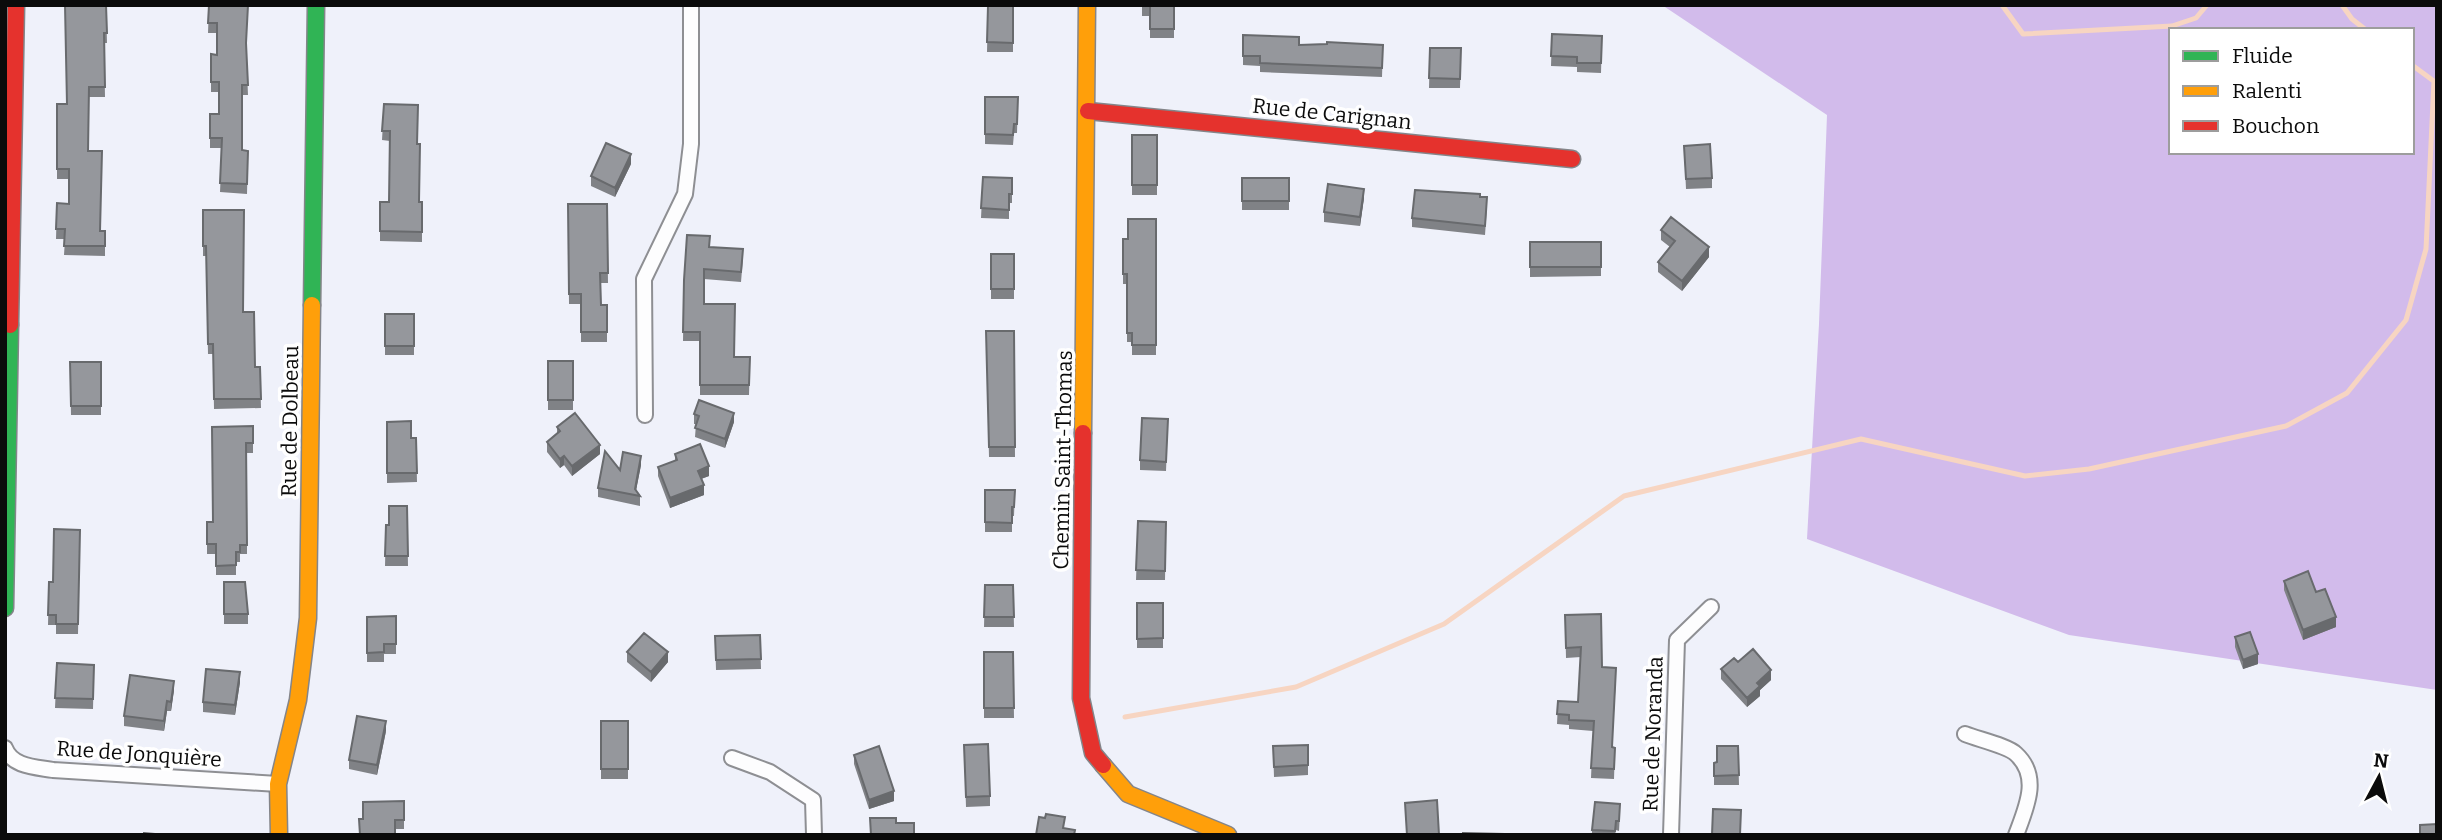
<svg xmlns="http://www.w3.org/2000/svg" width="2442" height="840" viewBox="0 0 2442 840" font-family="Bitter,serif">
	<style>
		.forest { fill: #d2bbeb; fill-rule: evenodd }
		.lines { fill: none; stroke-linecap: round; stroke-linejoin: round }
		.stream { stroke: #f7d5c2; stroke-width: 5 }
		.street-casing { stroke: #8e8f93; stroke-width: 18 }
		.fast-casing { stroke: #848589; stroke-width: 19 }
		.slow-casing { stroke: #848589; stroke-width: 19 }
		.jam-casing { stroke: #848589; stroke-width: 19 }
		.street { stroke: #fdfdfe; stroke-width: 14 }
		.fast { stroke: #30b455; stroke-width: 16 }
		.slow { stroke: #ff9f0a; stroke-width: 16 }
		.jam { stroke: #e5322d; stroke-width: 16 }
		.wall { fill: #808286 }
		.shaded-wall { fill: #686a6d }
		.building { fill: #95979c; stroke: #686a6d; stroke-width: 2 }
		.labels { text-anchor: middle; stroke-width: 7; stroke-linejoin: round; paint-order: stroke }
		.street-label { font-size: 21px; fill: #0b0b0b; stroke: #fff }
	</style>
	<rect width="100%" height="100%" fill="#eff1fa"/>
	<path class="forest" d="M1662 5H2437V690L2069 635 1807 539 1819 324 1827 115ZM2171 30H2412V152H2171Z"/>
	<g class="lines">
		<path class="stream" d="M2002 5 2023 34 2172 26 2196 18 2207 5
			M2342 5 2352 19 2366 30
			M2412 65 2435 82
			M1125 717 1296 687 1444 624 1624 496 1861 439 2025 476 2089 469 2286 426 2347 393 2406 320 2426 249 2434 81"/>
		<defs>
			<path id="street" d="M645 415 644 279 685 194 691 144V5
				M1965 734C1977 739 2008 746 2016 754 2041 777 2026 808 2016 835
				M5 748C12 767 36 767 53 770L278 784
				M732 758 770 772 813 800 814 835
				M1671 835 1677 640 1711 607"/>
			<path id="fast" d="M312 305 316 5
				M5 608 10 325"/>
			<path id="slow" d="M1083 433 1087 5
				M1103 765 1128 794 1228 835
				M279 835 278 784 298 700 308 618 312 305"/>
			<path id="jam" d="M1088 111 1572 159
				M10 325 16 5
				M1083 433 1081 698 1093 753 1103 765"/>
		</defs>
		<use href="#street" class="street-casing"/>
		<use href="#fast" class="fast-casing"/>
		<use href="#slow" class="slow-casing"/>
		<use href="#jam" class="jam-casing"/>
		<use href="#street" class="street"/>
		<use href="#fast" class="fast"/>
		<use href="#slow" class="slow"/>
		<use href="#jam" class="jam"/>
	</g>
	<path class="wall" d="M106 5 107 43H104L105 97H89L88 151 100 231H105V256L64 255 65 239H56L57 203 69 204V179H57V104H67Z
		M209 5 246 48 248 95H242V150L248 151 247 194 220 192 222 148H210V114H219V92H211V54L217 55V33H208Z
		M585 5H655V6L585 7Z
		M1142 5H1174V38H1150V16H1142Z
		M988 6H1013V52H987Z
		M1552 34 1602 36 1601 73 1577 72V67L1551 66Z
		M1299 45H1383L1382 77 1260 72V66L1243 65V56Z
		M1430 48H1461L1460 88H1429Z
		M985 97H1018L1017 133H1014L1013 145 985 144Z
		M384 104 417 144 419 202H422V242L380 241V202H389L390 141 382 140Z
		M1132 135H1157V195H1132Z
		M1684 146 1712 178V188L1686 189Z
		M631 164 615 197 591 186V176Z
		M983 177 1012 178V203H1009V219L981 218Z
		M1242 178H1289V210H1242Z
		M1480 197 1487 207 1485 235 1412 227V218Z
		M1364 198 1360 226 1324 222V212Z
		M568 204H607L608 283H600L601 305H607V342H581V304H569Z
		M203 210 243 312 255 367H260L261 408 214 409 213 354H208L206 256H203Z
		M1156 219V355H1132V342H1127V284H1123V239H1128Z
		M1661 230 1709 257 1682 291 1658 272V262L1670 247 1661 240Z
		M1530 242H1601V276L1530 277Z
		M710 247 743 258 741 282 704 279V304L734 357H750L749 395H700V341H683L684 280Z
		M991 254H1014V299H991Z
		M385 314H414V355H385Z
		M986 331H1014L1015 457H989Z
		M548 361H573V410H548Z
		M70 362H101V415H71Z
		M694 414 734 422 725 448 695 437 696 424H694Z
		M1168 419 1166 471 1140 470V460Z
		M387 422 411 438H416L417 482 387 483Z
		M253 426V453H247V554H240V562H236V575H216V554H207V522H213Z
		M557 427 600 454 572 476 564 465 560 468 547 452V442L557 434Z
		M675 454 709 476 701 479 704 495 670 508 658 476V467L675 461Z
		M641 465 636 491 640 496V506L598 497V488L620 470Z
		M985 490H1015L1014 516H1012V532H985Z
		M407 506 408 566H385L386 525H389Z
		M1138 521 1166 522 1165 580H1136Z
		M80 530 78 634H56V625H48L49 582H53Z
		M2284 581 2316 592 2336 627 2303 640 2284 590Z
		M224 582 248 614V624H224Z
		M985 585H1013L1014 627H984Z
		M1137 603H1163V648H1137Z
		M1565 615 1602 667 1616 678 1612 747 1615 748 1614 779 1591 778 1593 731 1569 729V725L1557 724 1558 701 1578 702 1581 657 1566 658Z
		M396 616V654H384V662H367V617Z
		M760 635 761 669 716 670 715 636Z
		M2235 637 2258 664 2243 669 2235 647Z
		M627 652 668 662 651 682 627 662Z
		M984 652H1013L1014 718H984Z
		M1738 662 1771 680 1760 690V696L1747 707 1721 679V669Z
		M57 663 94 665 93 709 55 708Z
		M240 682 235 715 203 712V702Z
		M174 690 171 711H167L164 731 124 726V716Z
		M601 721H628V779H601Z
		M386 731 377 775 349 769V760Z
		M964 745 990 796V806L966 807Z
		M1308 745V775L1274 777 1273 746Z
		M1738 746 1739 785H1714V763L1717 762Z
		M854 755 894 801 869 809 854 764Z
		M404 801V829H395L363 819Z
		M1620 813 1619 831 1616 830 1615 835H1592V830Z"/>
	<path class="shaded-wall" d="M631 154V164L615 197V188Z
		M1364 189V198L1360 226V217Z
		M1709 247V257L1682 291V281Z
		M734 413V422L725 448V439Z
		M600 445V454L572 476V466Z
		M564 456V465L560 468V459Z
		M641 456V465L635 495V489Z
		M709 466V476L698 480V471Z
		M704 485V495L670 508V498Z
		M2336 617V627L2303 640V630Z
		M668 652V662L651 682V672Z
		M2258 654V664L2243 669V660Z
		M1771 670V680L1760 690V696L1747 707V698L1757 683Z
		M240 672V682L235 715V705Z
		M174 681V690L171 711V702Z
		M167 701V711L164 731V721Z
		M386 721V731L377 775V765Z
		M894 791V801L869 809V800Z"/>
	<path class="building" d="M65 5H106L107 33H104L105 87H89L88 151H102L100 231H105V246H64L65 229H56L57 203 69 204V169H57V104H67Z
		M209 5H248L246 43 248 85H242V150L248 151 247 184 220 183 222 138H210V114H219V82H211V54L217 55V23H208Z
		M1142 5H1174V29H1150V6H1142Z
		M988 6H1013V43L987 42Z
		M1552 34 1602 36 1601 63H1577V57L1551 56Z
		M1243 35 1299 37V45L1327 44V42L1383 45 1382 68 1260 63V56H1243Z
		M1430 48H1461L1460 79 1429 78Z
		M985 97H1018L1017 124H1014L1013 135 985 134Z
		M384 104 418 105 417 144H420L419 202H422V232L380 231V202H389L390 131H382Z
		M1132 135H1157V185H1132Z
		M606 143 631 154 615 188 591 176Z
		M1710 144 1712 178 1686 179 1684 146Z
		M983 177 1012 178V194H1009V210L981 208Z
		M1242 178H1289V201H1242Z
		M1328 184 1364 189 1360 217 1324 212Z
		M1415 190 1480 194V197H1487L1485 226 1412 218Z
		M568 204H607L608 273H600L601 305H607V332H581V294H569Z
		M203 210H244L243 312H254L255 367H260L261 399H214L213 344H208L206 246H203Z
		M1671 217 1709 247 1682 281 1658 262 1675 241 1661 230Z
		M1128 219H1156V345H1132V333H1127V274H1123V239H1128Z
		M687 235 710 236 709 247 743 249 741 272 704 269V304H735L734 357H750L749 385H700V332H683L684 280Z
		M1530 242H1601V267H1530Z
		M991 254H1014V289H991Z
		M385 314H414V346H385Z
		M986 331H1014L1015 447H989Z
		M548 361H573V400H548Z
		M70 362H101V406H71Z
		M699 400 734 413 725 439 695 428 699 416 694 414Z
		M575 413 600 445 572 466 564 456 560 459 547 442 560 431 557 427Z
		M1142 418 1168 419 1166 462 1140 460Z
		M411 421V438H416L417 473H387V422Z
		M253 426V443H246L247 545H240V552H236V565L216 566V544H207V522H213L212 427Z
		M700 444 709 466 698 471 704 485 670 498 658 467 677 460 675 454Z
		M605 451 620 470 623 452 641 456 635 489 640 496 598 488Z
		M985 490H1015L1014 507H1012V523L985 522Z
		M389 506H407L408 556H385L386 525H389Z
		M1138 521 1166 522 1165 571 1136 570Z
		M54 529 80 530 78 624H56V615H48L49 582H53Z
		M2308 571 2316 592 2325 589 2336 617 2303 630 2284 581Z
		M224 582H245L248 614H224Z
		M985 585H1013L1014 617H984Z
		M1137 603H1163V638L1137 639Z
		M1601 614 1602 667 1616 668 1612 747 1615 748 1614 769 1591 768 1594 721 1569 720V715L1557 714 1558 701 1578 702 1581 647 1566 648 1565 615Z
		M396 616V644H384V652L367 653V617Z
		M2250 632 2258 654 2243 660 2235 637Z
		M644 633 668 652 651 672 627 652Z
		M760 635 761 659 716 660 715 636Z
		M1753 649 1771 670 1757 683 1760 686 1747 698 1721 669 1734 658 1738 662Z
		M984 652H1013L1014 708H984Z
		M57 663 94 665 93 699 55 698Z
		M206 669 240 672 235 705 203 702Z
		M130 675 174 681 171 702 167 701 164 721 124 716Z
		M357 716 386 721 377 765 349 760Z
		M601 721H628V769H601Z
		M988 744 990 796 966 797 964 745Z
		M1308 745V765L1274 767 1273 746Z
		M879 746 894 791 869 800 854 755Z
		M1717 746H1738L1739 775 1714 776V763L1717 762Z
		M1437 800 1439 835H1407L1405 803Z
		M404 801V820H395V835H360L359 819H363V802Z
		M1595 802 1620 804 1619 821H1616L1615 831 1592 830Z
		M1713 809 1741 810 1740 835H1712Z
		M1046 814 1065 817 1063 828 1075 830 1074 835H1036L1039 817 1045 818Z
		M870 818H896V823H914V835H871Z
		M2437 824V835H2420V825Z
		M144 833 166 835H144Z
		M1463 833 1504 834V835H1463Z"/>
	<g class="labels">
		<g class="street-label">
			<text transform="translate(1332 114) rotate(6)" y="7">Rue de Carignan</text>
			<text transform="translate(290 421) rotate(-89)" y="7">Rue de Dolbeau</text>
			<text transform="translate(1063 460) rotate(-89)" y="7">Chemin Saint-Thomas</text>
			<text transform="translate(1653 734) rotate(-88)" y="7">Rue de Noranda</text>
			<text transform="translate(139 754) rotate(4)" y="7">Rue de Jonquière</text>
		</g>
	</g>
	<rect width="2442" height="840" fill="none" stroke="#0b0b0b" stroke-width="14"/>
	<rect x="2169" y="28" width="245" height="126" fill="#ffffff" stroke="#9d9d9d" stroke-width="2"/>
	<rect x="2183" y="51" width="35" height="10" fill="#30b455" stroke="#9d9d9d" stroke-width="2"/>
	<text x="2232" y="63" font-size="21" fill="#0b0b0b">Fluide</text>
	<rect x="2183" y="86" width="35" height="10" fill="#ff9f0a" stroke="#9d9d9d" stroke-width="2"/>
	<text x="2232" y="98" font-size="21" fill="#0b0b0b">Ralenti</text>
	<rect x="2183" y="121" width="35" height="10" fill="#e5322d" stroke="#9d9d9d" stroke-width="2"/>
	<text x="2232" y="133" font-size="21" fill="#0b0b0b">Bouchon</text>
	<g transform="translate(2379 777) rotate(7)" stroke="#ffffff" stroke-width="5" paint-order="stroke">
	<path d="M0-5L12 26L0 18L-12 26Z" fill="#0b0b0b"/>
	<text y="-10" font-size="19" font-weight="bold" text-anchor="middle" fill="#0b0b0b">N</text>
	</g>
</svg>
